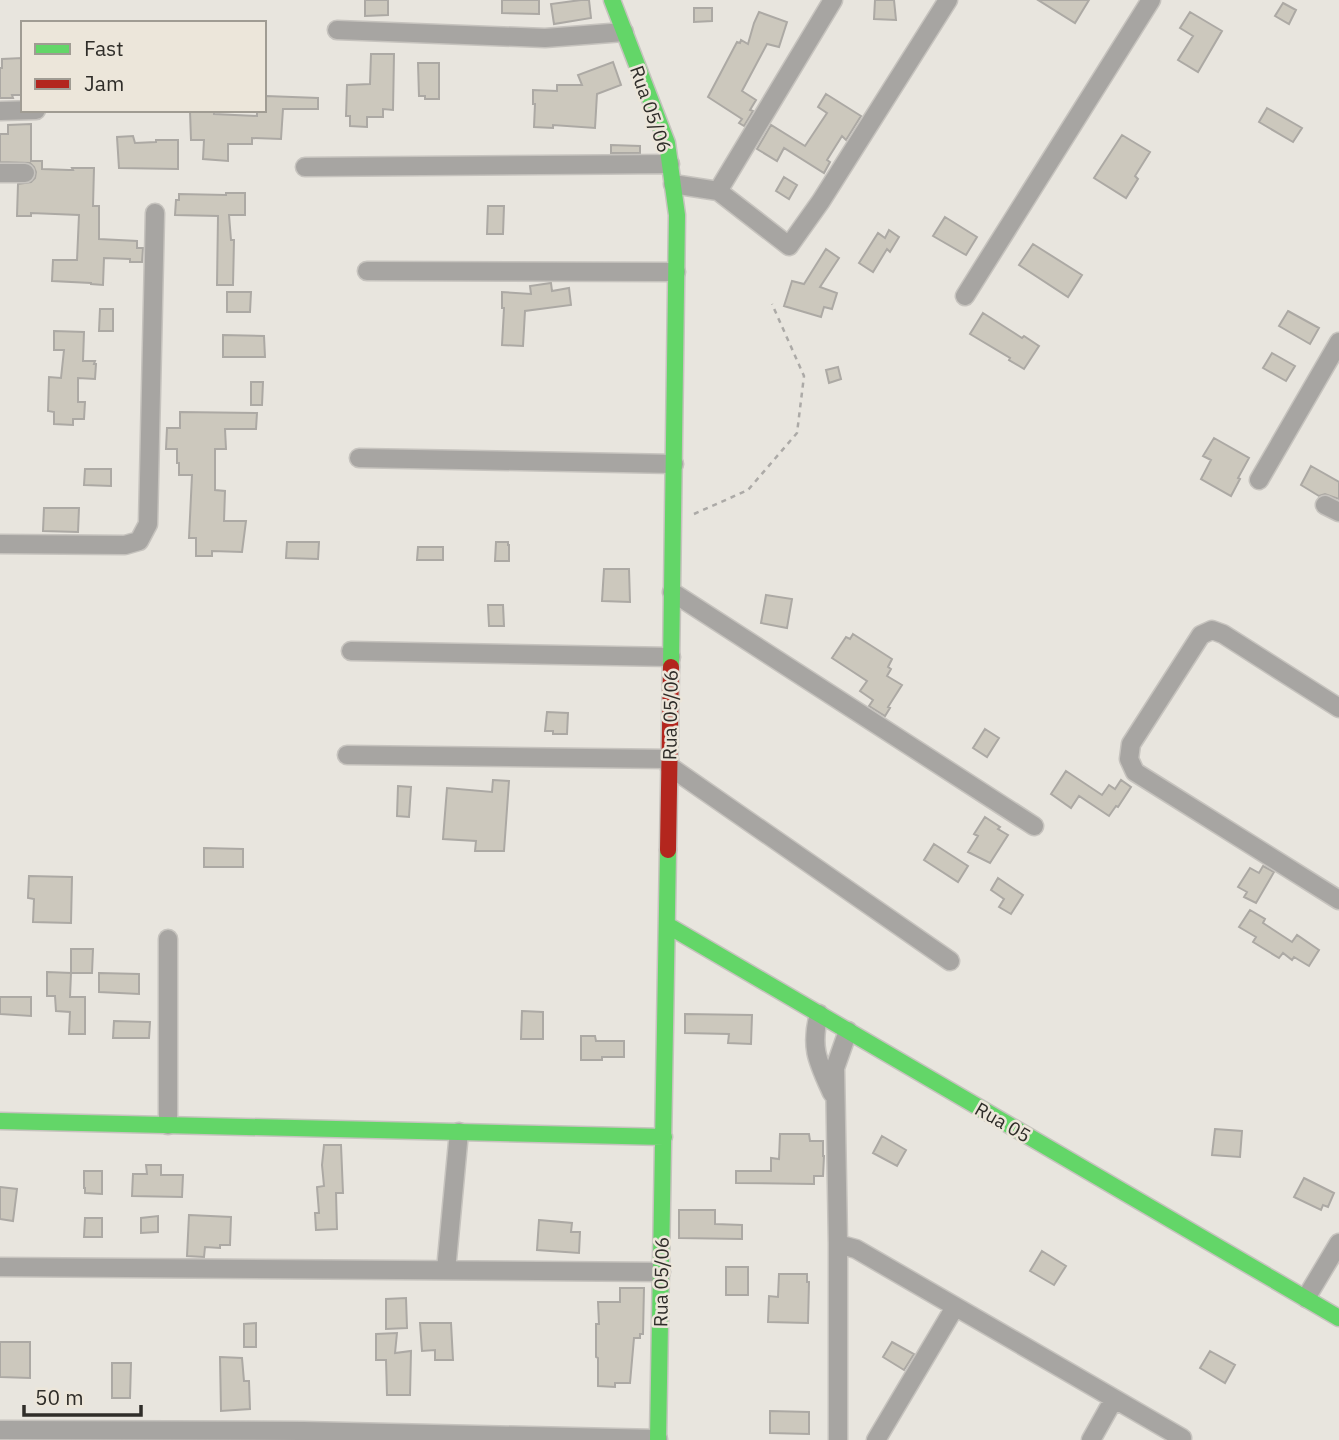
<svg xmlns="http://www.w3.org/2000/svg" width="1339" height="1440" viewBox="0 0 1339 1440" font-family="'IBM Plex Sans',sans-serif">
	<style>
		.building { fill: #ccc8bd; stroke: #aca9a4; stroke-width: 2 }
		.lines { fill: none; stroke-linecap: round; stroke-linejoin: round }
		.street-casing { stroke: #c6c3be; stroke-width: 21 }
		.fast-casing { stroke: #c6c3be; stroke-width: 19 }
		.jam-casing { stroke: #c6c3be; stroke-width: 19 }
		.path { stroke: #acaaa7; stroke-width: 2.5; stroke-dasharray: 5 5; stroke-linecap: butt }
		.street { stroke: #a7a5a2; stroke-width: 18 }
		.fast { stroke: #63d668; stroke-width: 16 }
		.jam { stroke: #b3261e; stroke-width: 16 }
		.labels { text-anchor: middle; stroke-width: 5; stroke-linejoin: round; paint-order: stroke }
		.street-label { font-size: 19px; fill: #2f2d29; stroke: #ece6da }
	</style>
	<rect width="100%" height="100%" fill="#e8e5de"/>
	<path class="building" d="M365 0H388V15L365 16Z
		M502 0H539V14L502 13Z
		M581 0H589L591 18 554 24 551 4Z
		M875 0H894L896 20 874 19Z
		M1038 0H1089L1075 23Z
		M1283 3 1296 10 1289 24 1275 16Z
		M694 8H712V21L694 22Z
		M759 12 787 22 779 47 767 44 742 91 756 100 750 110 753 111 744 126 739 123 742 119 708 97 737 42 740 43 741 40 748 44 754 23Z
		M1190 12 1222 31 1198 72 1178 60 1193 36 1180 28Z
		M371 54H394L393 110 383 109V117H367V127L350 126V116H346L347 85 370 84Z
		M22 58V95H12L13 98H0V68H2V59Z
		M613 62 621 85 597 94 595 128 553 125V128L534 127 535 104H533V90L557 91V85H582L578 75Z
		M418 63H439V99H425V96H419Z
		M826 94 861 116 846 140 842 136 827 160 830 162 824 173 784 148 777 161 757 149 771 125 805 146 827 113 818 107Z
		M266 96 318 98V109H283L281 139 252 138V144H228V161L203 159 204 140H191L190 111 214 110V114L257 116V110H266Z
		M1267 108 1302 128 1293 142 1259 122Z
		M31 124V161H42V169L69 170H73L72 168H94L93 206H99V239L137 241V248H143L142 262H130V259L104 258 103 285 91 284V283L52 281 53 260H77L79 215 31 213V216H17L18 184 31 182 35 178 36 172 34 167 30 163 0 162V134H8V125Z
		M1122 135 1150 152 1135 176 1138 179 1126 198 1094 178Z
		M133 136 135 143 156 142V140H178V169L119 168 117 137Z
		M611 145 640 146V153H611Z
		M784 177 797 185 789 199 776 191Z
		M226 193H245V215H229L231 240H234L233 285H217L218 216 175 215 176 200H179V194L226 195Z
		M488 206H504L503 234H487Z
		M945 217 977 237 966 255 933 236Z
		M889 230 899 237 890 252 887 249 873 272 859 263 878 233 885 238Z
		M1033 244 1082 275 1068 297 1019 265Z
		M826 249 839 258 820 287 837 293 832 309 824 307 821 317 784 306 792 281 804 284Z
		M551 283 552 291 569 288 571 305 525 311 523 346 502 345 504 308H502V292L531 294 530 286Z
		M227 292H251L250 312H227Z
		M100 309H113V331H99Z
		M1288 311 1319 328 1310 344 1279 326Z
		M983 313 1022 338 1024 336 1039 346 1024 369 1009 360 1010 358 970 334Z
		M54 331 84 332 83 361H95L94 364H96L95 379 78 378V402H85L84 419H73V425L54 424V412L48 411 49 377 61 378 64 350H54Z
		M223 335 264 336 265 357H223Z
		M1272 353 1295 366 1286 381 1263 368Z
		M838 367 841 379 829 383 826 370Z
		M251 382H263L262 405H251Z
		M180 412 257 413 256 429H225L226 449H215V490L225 491 224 521H246L242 552 212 551V556H196V538H189L192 475H179V463H177V449H166L167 428H180Z
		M1214 438 1249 458 1238 478 1240 479 1231 496 1201 479 1211 460 1203 456Z
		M1311 466 1339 482V499L1325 494 1319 496 1301 485Z
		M85 469H111V486L84 485Z
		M44 508H79L78 532 43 531Z
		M287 542H319L318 559 286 558Z
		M496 542H508V545H509V561H495Z
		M418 547H443V560H417Z
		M604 569H629L630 602 602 601Z
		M766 595 792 599 787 628 761 623Z
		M488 605H503L504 626H489Z
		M853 634 892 659 888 667 891 669 887 676 902 685 888 707 890 708 885 716 869 706 873 700 860 691 867 681 832 658 846 637 850 639Z
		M547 712 568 713 567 734H553V731H545Z
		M985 729 999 738 987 757 973 748Z
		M1066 771 1102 795 1109 785 1115 789 1121 780 1131 787 1118 807 1116 806 1109 816 1079 796 1071 808 1051 794Z
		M493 780 509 781 504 851H475L476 841 443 839 447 788 492 792Z
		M398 786 411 787 409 817 397 816Z
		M985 817 1000 827 998 829 1008 835 990 863 968 852 978 836 974 834Z
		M934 844 968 866 958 882 924 860Z
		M204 848 243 849V867H204Z
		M1263 866 1274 872 1256 903 1244 897 1247 892 1238 887 1250 868 1259 873Z
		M29 876 72 877 71 923 33 922 34 899 28 898Z
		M998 878 1023 895 1011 914 999 907 1004 899 991 890Z
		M1250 910 1265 919 1263 923 1292 942 1297 935 1319 950 1309 966 1294 957 1292 960 1283 953 1279 958 1253 942 1256 937 1239 927Z
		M71 949H93L92 973H71Z
		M47 972 71 973 70 997H85V1034H69L70 1012 56 1011 55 996H47Z
		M99 973 139 974V994L99 992Z
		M0 997H31V1016L0 1014Z
		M522 1011 543 1012V1039H521Z
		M685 1014 752 1015 751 1044 728 1043 729 1034 685 1033Z
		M114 1021 150 1022 149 1038H113Z
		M581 1036H595L596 1041H624V1057H602V1060H581Z
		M1215 1129 1242 1131 1240 1157 1212 1155Z
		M780 1134H809L810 1141H823V1156H824L823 1176H814V1184L736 1183V1171H771V1158L779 1159Z
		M882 1136 906 1150 897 1166 873 1153Z
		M324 1145H341L343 1193H336L337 1229 316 1230 315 1213H319L317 1187 324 1186 322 1165Z
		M146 1165H161V1175H183L182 1197 132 1196 133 1174H147Z
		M84 1171H102V1194L85 1193V1188H84Z
		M1304 1178 1334 1193 1328 1207 1323 1205 1321 1210 1294 1197Z
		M0 1187 17 1189 13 1221 0 1219Z
		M679 1210H715V1224L742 1225V1239L679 1238Z
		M189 1215 231 1217 230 1245H220V1248L205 1247 204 1257 187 1256Z
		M158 1216V1232L141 1233V1218Z
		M85 1218H102V1237H84Z
		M539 1220 572 1223 571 1232H580L579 1253 537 1250Z
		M1042 1251 1066 1266 1054 1285 1030 1271Z
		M726 1267H748V1295H726Z
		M779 1274H807V1282H809L808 1323 768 1322 769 1296 778 1297Z
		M620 1288H644L643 1334H640V1338H634L630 1383H615V1387L598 1386V1358L596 1357V1324H599L598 1302H620Z
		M406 1298 407 1328 386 1329V1299Z
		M256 1323V1347H244V1324Z
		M420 1323H451L453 1360H435V1350L422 1351Z
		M397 1333 395 1353 411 1351 410 1395H387L386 1360H376V1334Z
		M0 1342H30V1378L0 1377Z
		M892 1342 914 1354 904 1370 883 1357Z
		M1210 1351 1235 1365 1225 1383 1200 1368Z
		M220 1357 242 1358 244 1381H249L250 1409 221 1411Z
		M112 1363H131L130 1398H112Z
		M770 1411 809 1412V1434L770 1433Z"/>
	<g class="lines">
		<defs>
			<path id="street" d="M337 30 545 38 624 32
				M0 111 36 110
				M305 167 670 164
				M0 173H25
				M673 184 718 191 789 246 821 201 948 0
				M718 191 833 0
				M367 271 676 272
				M965 296 1151 0
				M359 458 674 464
				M1259 480 1339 342
				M1325 505 1339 512
				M0 544 125 545 139 541 148 524 155 213
				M672 592 1034 826
				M351 651 671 657
				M1339 708 1223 634 1212 630 1201 635 1131 744 1129 759 1135 772 1339 900
				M347 755 669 759
				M669 766 950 961
				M168 939V1125
				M819 1014C810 1048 818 1062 832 1093
				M838 1244 856 1249 1182 1438
				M0 1267 661 1272
				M446 1270 459 1132
				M1306 1298 1339 1243
				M0 1430 303 1431 658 1439
				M838 1440V1244L835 1068 848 1031
				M876 1440 955 1307
				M1091 1440 1114 1399"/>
			<path id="fast" d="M612 0 667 143 677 215 671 667
				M667 925 1339 1318
				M0 1121 664 1137
				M658 1440 668 850"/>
			<path id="jam" d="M668 850 671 667"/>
		</defs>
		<use href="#street" class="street-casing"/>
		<use href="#fast" class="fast-casing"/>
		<use href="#jam" class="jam-casing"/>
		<path class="path" d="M694 514 748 490 797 433 804 376 772 304"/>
		<use href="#street" class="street"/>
		<use href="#fast" class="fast"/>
		<use href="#jam" class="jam"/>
	</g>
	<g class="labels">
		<g class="street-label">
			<text transform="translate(651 109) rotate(71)" y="7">Rua 05/06</text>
			<text transform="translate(670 715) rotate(-89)" y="7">Rua 05/06</text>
			<text transform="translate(1003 1122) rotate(30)" y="7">Rua 05</text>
			<text transform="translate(661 1282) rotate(-89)" y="7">Rua 05/06</text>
		</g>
	</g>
	<rect x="21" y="21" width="245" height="91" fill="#ece6da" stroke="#a09c93" stroke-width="2"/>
	<rect x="35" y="44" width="35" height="10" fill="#63d668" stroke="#a09c93" stroke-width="2"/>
	<text x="84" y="56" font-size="21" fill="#2f2d29">Fast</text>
	<rect x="35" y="79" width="35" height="10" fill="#b3261e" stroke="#a09c93" stroke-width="2"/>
	<text x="84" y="91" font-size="21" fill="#2f2d29">Jam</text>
	<path d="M24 1405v10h117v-10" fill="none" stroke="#2f2d29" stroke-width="3.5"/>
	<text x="35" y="1405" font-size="21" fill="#2f2d29" stroke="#ece6da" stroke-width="5" paint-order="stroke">50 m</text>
</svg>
